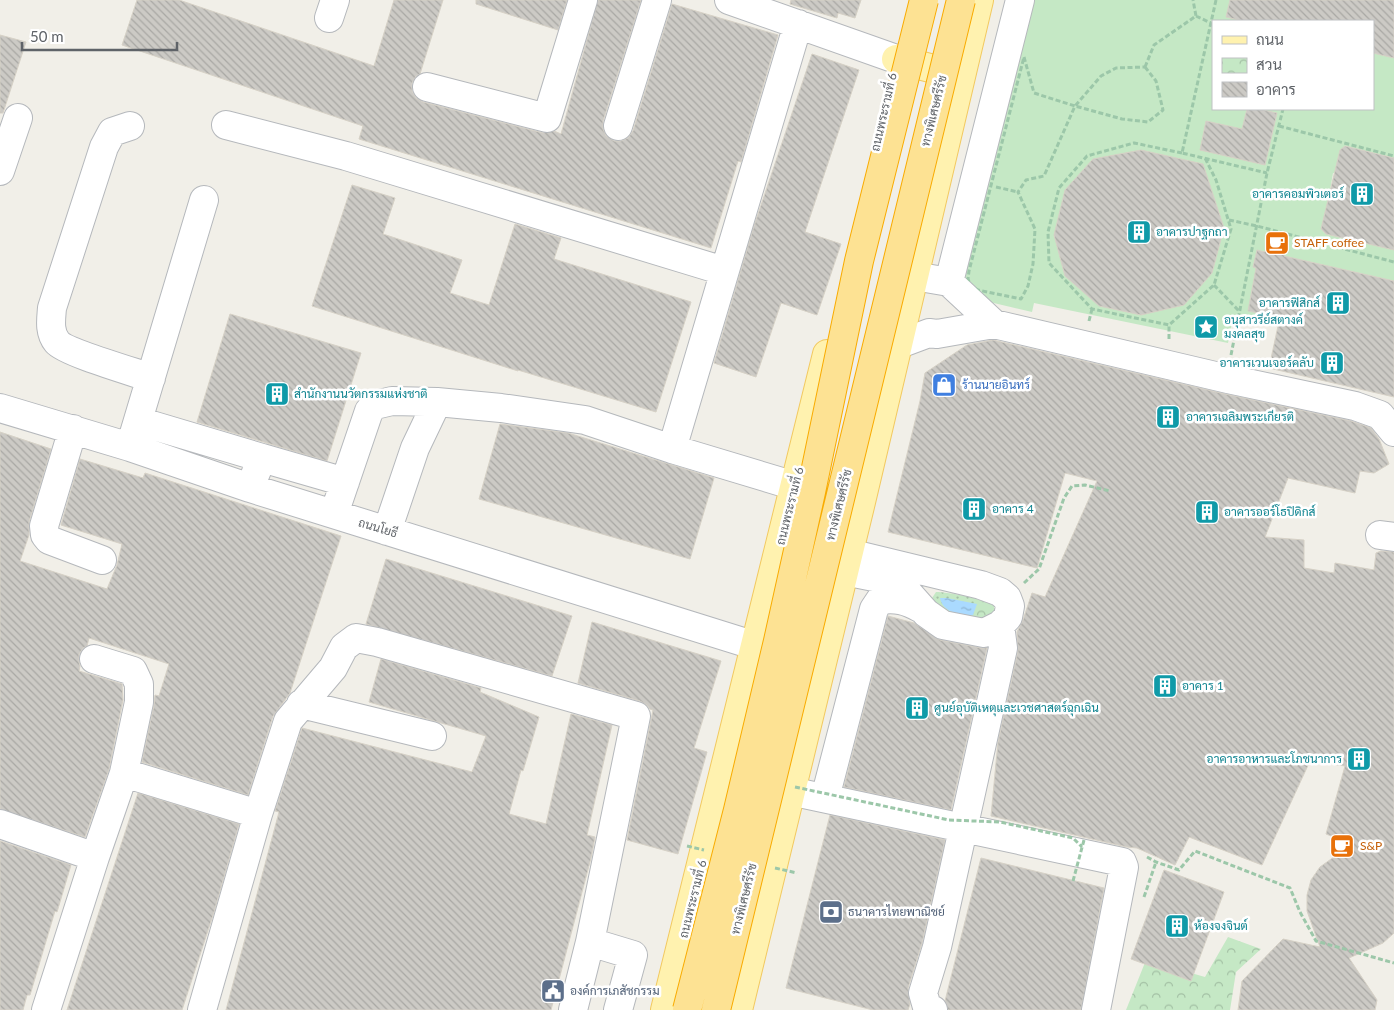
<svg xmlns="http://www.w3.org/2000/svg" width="1394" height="1010" viewBox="0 0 1394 1010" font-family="Lato,Sarabun,sans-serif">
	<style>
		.grass { fill: url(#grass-dots) }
		.park { fill: url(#park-crowns) }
		.garden { fill: #c5e8c5; fill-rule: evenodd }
		.water { fill: url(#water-ripples) }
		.building { fill: url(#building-back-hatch); stroke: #d6d1c6 }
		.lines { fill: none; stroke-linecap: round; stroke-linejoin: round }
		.minor-casing { stroke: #b5b8bc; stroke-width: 30 }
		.major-casing { stroke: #f2c960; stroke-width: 30 }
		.path { stroke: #9cc7a9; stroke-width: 3; stroke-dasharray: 5 2.5; stroke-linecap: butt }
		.minor { stroke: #fff; stroke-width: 28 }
		.major { stroke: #fff2af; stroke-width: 28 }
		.highway-bridge-casing { stroke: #f9ab00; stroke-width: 30; stroke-linecap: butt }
		.path-bridge { stroke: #9cc7a9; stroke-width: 3; stroke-dasharray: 5 2.5; stroke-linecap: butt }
		.highway-bridge { stroke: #fde293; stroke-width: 28 }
		.labels { text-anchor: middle; stroke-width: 5; stroke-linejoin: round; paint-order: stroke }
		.street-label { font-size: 12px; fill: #5f6368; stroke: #fff }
		.culture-label { font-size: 12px; fill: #0d838f; stroke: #fff; text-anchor: start }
		.food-label { font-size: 12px; fill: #c56008; stroke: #fff; text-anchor: start }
		.shop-label { font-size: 12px; fill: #366cbe; stroke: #fff; text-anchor: start }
		.service-label { font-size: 12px; fill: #4e5e75; stroke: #fff; text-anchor: start }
	</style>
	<defs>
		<pattern id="grass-dots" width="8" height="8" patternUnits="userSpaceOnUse" patternTransform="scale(1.25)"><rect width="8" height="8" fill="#c5e8c5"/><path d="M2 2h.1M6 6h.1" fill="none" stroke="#a3c0a4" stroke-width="1.8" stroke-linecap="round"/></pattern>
		<pattern id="park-crowns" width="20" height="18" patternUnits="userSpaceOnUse" patternTransform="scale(1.25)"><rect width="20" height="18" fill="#c5e8c5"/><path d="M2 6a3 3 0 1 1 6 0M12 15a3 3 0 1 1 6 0" fill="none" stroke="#a3c0a4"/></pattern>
		<pattern id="water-ripples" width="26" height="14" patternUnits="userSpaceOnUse" patternTransform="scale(1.25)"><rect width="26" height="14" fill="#aadaff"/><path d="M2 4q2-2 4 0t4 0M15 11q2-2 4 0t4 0" fill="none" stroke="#8eb4d2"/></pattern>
		<pattern id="building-back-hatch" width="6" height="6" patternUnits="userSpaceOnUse" patternTransform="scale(1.25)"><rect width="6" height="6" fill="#cccac5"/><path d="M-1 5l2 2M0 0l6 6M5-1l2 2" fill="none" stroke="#a9a8a4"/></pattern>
	</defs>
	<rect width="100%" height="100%" fill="#f1efe8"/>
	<path class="grass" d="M936 592C948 592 987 599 995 607L973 623 934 607 932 598Z"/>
	<path class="park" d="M981 602 990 603C998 609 995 614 992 622L975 618C972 611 974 606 981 602Z
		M1228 937 1261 949 1236 972 1230 1010H1126L1146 960 1205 977Z"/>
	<path class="garden" d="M1014 0H1394V187L1333 173 1323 232 1394 245V281L1292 258 1279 326 1233 318 1228 343 1034 303 1032 312 943 291ZM1213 21H1373V109H1213Z"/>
	<path class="water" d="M940 598H947L977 604 973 615C960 615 943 613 940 598Z"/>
	<path class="building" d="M137 0H179L374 66 394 0H443L420 74 416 76 412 83V91L416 98 423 102 543 133 554 131 561 134 598 0H641L603 121V129L606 136 614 141H621L628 138 633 131 672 4 778 35 741 162 738 161 711 248 359 139 363 126 122 45Z
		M476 0H567L558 30 476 4Z
		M791 0H861L855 18 838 13 837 18 790 4Z
		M1230 0H1394V58L1373 53V21H1243L1226 17Z
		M0 35 26 42 3 113H0Z
		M812 54 859 70 805 232 841 244 817 315 781 303 756 377 714 363 753 229Z
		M1247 109H1259L1277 113 1265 165 1200 150 1206 121 1242 129Z
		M1345 146 1394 158V250L1326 234 1321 229 1340 150Z
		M1141 150 1203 164 1224 228 1212 273 1184 305 1141 315 1099 306 1065 276 1054 235 1065 190 1093 159Z
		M352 185 395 198 383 234 462 260 450 293 489 305 515 224 561 238 554 259 691 302 656 412 518 370V371L312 306Z
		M1270 232 1288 237 1284 256 1394 281V397L1269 368 1278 326H1276L1278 317 1248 311 1256 268 1253 267 1257 250 1265 252Z
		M230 314 361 353 327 461 197 422Z
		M993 340 1225 394 1351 421 1371 428 1379 439 1389 464 1374 473 1360 471 1355 493 1288 478 1265 537 1304 540V568L1334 573 1335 563 1374 570 1376 553 1381 551 1394 552V933L1383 943 1349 958 1377 1000 1375 1010H1238L1242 981 1283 939 1320 947 1307 911V895L1311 880 1320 867 1352 844 1326 834 1345 766 1310 761 1262 865 1189 837 1175 865 1137 848 1127 847 991 816 998 742 1018 651 1017 632 1023 620 1032 593 1045 597 1097 481 1065 473 1037 568 888 532 920 401 925 373 967 345Z
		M500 424 568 433 714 478 690 559 479 499Z
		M0 432 51 449 29 522V535L20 561 107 589 117 565 122 544 61 525 80 459 143 478 145 473 341 536 290 693 273 716 248 795 142 762 154 705 155 695 159 696 169 664 89 638 87 646 83 648 79 654V662L80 666 79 671 122 684 123 700 109 769 85 837 0 809Z
		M386 559 572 616 552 676 366 624Z
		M888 616 914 623 940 640 981 648H987L951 810 844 787Z
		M592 622 721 661 694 748 707 752 678 854 627 840 653 710 650 709 647 705 640 701 578 683Z
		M381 659 481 688 480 692 539 717 523 771 521 770 509 814 546 824 571 714 612 725 587 835 595 837 591 858 551 1010H226L279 812 275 811 302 728 472 772 486 736 369 702Z
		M138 793 239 824 214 912 182 1010H67Z
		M830 815 945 840 922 943 908 988 910 1004 908 1010H873L786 988Z
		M0 841 71 865 57 912 55 911 30 995H27L23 1010H0Z
		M981 858 1104 888 1081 1010H948L945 1001Z
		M1164 870 1224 892 1191 981 1131 959Z"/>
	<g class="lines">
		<defs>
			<path id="minor" d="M729 0 896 59
				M329 18 335 0
				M427 87 547 118 583 0
				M226 125 346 156 724 271
				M130 126 112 132 104 147 52 308C51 320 49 332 57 342 65 352 134 372 151 378
				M618 126 657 0
				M0 171 18 118
				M914 276 949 282 1020 0
				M949 282 994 324
				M897 345 929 333 937 334 994 324 1228 379 1355 406 1380 415 1394 432
				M0 408 130 447 250 488 756 646
				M138 421 262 458
				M73 429 44 526 45 535 49 540 102 560
				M130 447 204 200
				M672 449 798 24
				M255 475 262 458 345 482
				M334 514 369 411 375 405 392 401 437 402
				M387 531 415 448 437 402 501 408 585 420 672 449 795 486
				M1380 535 1394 537
				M844 571 889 580 902 586 926 613 943 625 984 633 1000 625 1008 617 1010 606 1007 598 1000 592 981 585 849 553
				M301 704 432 736
				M124 773 258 814
				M790 791 1122 862 1124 867 1096 1010
				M825 798 874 609 880 600C896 598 906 600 920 608
				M0 824 95 857
				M46 1010 95 857 124 773 139 702V684L133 671 94 659
				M202 1010 258 814 288 721 333 668 344 647 356 638 377 642 636 716 590 942 633 955 618 1010
				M573 1010 590 942
				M933 1010 927 1007 923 993 937 947 1003 648 1000 625"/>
			<path id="major" d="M896 59 960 76
				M665 1010 827 354
				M738 1010 861 502 979 0"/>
		</defs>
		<use href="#minor" class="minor-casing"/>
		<use href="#major" class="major-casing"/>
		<path class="path" d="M1216 0 1182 153 1267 173
			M1196 16 1211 23
			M1024 57 1034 93 1075 106 1044 176 1026 180 1018 192 1035 229 1033 264 1028 286 1021 299 978 290 971 287 968 279 969 271Z
			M1145 67 1156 81 1163 110 1148 122 1122 119 1075 106 1101 76 1116 68Z
			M1145 67 1154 45 1196 16 1193 0
			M1279 126 1394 156
			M1182 153 1134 143 1087 156 1059 188 1048 232 1049 263 1092 309 1169 325 1214 285 1231 229 1216 180 1205 158
			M996 187 1018 192
			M1229 220 1257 226 1394 262
			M1214 285 1240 312
			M1089 321 1092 309
			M1169 339V325
			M1231 355 1267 173 1283 109
			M1024 583 1039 569 1064 498 1072 486 1085 485 1110 491
			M1147 857 1156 862 1179 870 1195 851 1290 888 1300 912 1316 941 1394 963
			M1144 897 1156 862"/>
		<use href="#minor" class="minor"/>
		<use href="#major" class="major"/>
		<defs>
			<path id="highway-bridge" d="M687 1010 738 810 778 641 811 492 859 261 924 0
				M716 1010 961 0"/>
		</defs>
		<use href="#highway-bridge" class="highway-bridge-casing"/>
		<path class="path-bridge" d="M795 787 949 820 1000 822 1073 838 1082 847
			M687 846 704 850
			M775 868 797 873
			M1073 881 1084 840"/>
		<use href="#highway-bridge" class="highway-bridge"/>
	</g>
	<defs>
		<symbol id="building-square" viewBox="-11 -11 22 22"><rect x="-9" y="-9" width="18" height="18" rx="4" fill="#0f9aa8" stroke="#fff"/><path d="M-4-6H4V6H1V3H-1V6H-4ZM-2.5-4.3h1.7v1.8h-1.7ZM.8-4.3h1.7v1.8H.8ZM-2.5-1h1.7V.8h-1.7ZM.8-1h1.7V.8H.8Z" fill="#fff"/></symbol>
		<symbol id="cafe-square" viewBox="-11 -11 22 22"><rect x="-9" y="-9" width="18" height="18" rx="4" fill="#e8710a" stroke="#fff"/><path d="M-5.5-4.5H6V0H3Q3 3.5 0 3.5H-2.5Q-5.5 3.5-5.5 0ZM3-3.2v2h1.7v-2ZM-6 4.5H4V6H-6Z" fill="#fff"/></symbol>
		<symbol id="sight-square" viewBox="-11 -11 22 22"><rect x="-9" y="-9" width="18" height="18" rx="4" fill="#0f9aa8" stroke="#fff"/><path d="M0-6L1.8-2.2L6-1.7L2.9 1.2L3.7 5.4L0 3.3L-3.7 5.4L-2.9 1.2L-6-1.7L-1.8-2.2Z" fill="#fff"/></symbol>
		<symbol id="shop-square" viewBox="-11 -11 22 22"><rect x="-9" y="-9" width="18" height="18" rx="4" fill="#3f7fe0" stroke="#fff"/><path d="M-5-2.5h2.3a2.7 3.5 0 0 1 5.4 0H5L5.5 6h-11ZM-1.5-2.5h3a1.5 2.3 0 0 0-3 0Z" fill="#fff"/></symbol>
		<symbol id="bank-square" viewBox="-11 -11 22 22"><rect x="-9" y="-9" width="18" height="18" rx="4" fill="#5c6f8a" stroke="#fff"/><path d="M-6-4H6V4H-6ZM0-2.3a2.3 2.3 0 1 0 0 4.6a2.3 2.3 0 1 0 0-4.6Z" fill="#fff"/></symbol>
		<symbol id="civic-square" viewBox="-11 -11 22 22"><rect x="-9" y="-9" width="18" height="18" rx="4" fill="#5c6f8a" stroke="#fff"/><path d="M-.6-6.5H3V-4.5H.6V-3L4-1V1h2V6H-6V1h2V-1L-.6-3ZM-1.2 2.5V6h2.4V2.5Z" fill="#fff"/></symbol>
	</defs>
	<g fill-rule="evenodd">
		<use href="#building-square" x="1348" y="180" width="28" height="28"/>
		<use href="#building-square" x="1125" y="218" width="28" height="28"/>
		<use href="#cafe-square" x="1263" y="229" width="28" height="28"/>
		<use href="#building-square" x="1324" y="289" width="28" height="28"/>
		<use href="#sight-square" x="1192" y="313" width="28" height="28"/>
		<use href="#building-square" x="1318" y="349" width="28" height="28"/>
		<use href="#shop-square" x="930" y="371" width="28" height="28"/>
		<use href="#building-square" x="263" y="380" width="28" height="28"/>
		<use href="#building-square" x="1154" y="403" width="28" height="28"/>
		<use href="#building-square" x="960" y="495" width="28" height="28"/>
		<use href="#building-square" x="1193" y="498" width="28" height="28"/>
		<use href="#building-square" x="1151" y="672" width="28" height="28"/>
		<use href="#building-square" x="903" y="694" width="28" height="28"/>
		<use href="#building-square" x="1345" y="745" width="28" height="28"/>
		<use href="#cafe-square" x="1328" y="832" width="28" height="28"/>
		<use href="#bank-square" x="817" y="898" width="28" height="28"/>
		<use href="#building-square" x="1163" y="912" width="28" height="28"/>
		<use href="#civic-square" x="539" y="977" width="28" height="28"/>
	</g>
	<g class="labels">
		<g class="street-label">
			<text transform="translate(934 111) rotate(-76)" y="4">ทางพิเศษศรีรัช</text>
			<text transform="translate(884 112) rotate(-77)" y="4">ถนนพระรามที่ 6</text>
			<text transform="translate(839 505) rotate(-76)" y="4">ทางพิเศษศรีรัช</text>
			<text transform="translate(790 506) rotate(-76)" y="4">ถนนพระรามที่ 6</text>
			<text transform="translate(378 528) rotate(17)" y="4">ถนนโยธี</text>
			<text transform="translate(693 899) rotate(-76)" y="4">ถนนพระรามที่ 6</text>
			<text transform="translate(744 899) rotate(-76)" y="4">ทางพิเศษศรีรัช</text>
		</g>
		<g class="culture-label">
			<text x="1344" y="198" text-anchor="end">อาคารคอมพิวเตอร์</text>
			<text x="1156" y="236">อาคารปาฐกถา</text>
			<text x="1320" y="307" text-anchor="end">อาคารฟิสิกส์</text>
			<text x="1224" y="324">อนุสาวรีย์สตางค์<tspan x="1224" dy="14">มงคลสุข</tspan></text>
			<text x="1314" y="367" text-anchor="end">อาคารเวนเจอร์คลับ</text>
			<text x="294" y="398">สำนักงานนวัตกรรมแห่งชาติ</text>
			<text x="1186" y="421">อาคารเฉลิมพระเกียรติ</text>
			<text x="992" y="513">อาคาร 4</text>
			<text x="1224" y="516">อาคารออร์โธปิดิกส์</text>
			<text x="1182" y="690">อาคาร 1</text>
			<text x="934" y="712">ศูนย์อุบัติเหตุและเวชศาสตร์ฉุกเฉิน</text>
			<text x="1342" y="763" text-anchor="end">อาคารอาหารและโภชนาการ</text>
			<text x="1194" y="930">ห้องจงจินต์</text>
		</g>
		<g class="food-label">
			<text x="1294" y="247">STAFF coffee</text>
			<text x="1360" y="850">S&amp;P</text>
		</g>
		<g class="shop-label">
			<text x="962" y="389">ร้านนายอินทร์</text>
		</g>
		<g class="service-label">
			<text x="848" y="916">ธนาคารไทยพาณิชย์</text>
			<text x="570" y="995">องค์การเภสัชกรรม</text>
		</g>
	</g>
	<rect x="1212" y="20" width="162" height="90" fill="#ffffff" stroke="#bfc1c3"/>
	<rect x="1222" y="36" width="25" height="8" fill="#fff2af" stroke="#bfc1c3"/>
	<text x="1256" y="45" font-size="15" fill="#5f6368">ถนน</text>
	<rect x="1222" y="58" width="25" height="15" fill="url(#park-crowns)" stroke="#bfc1c3"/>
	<text x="1256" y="70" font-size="15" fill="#5f6368">สวน</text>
	<rect x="1222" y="82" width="25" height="15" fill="url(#building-back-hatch)" stroke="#bfc1c3"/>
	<text x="1256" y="95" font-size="15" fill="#5f6368">อาคาร</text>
	<path d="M22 42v8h155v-8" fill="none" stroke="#5f6368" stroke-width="2.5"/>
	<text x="30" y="42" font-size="15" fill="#5f6368" stroke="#ffffff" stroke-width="4" paint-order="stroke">50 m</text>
</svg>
